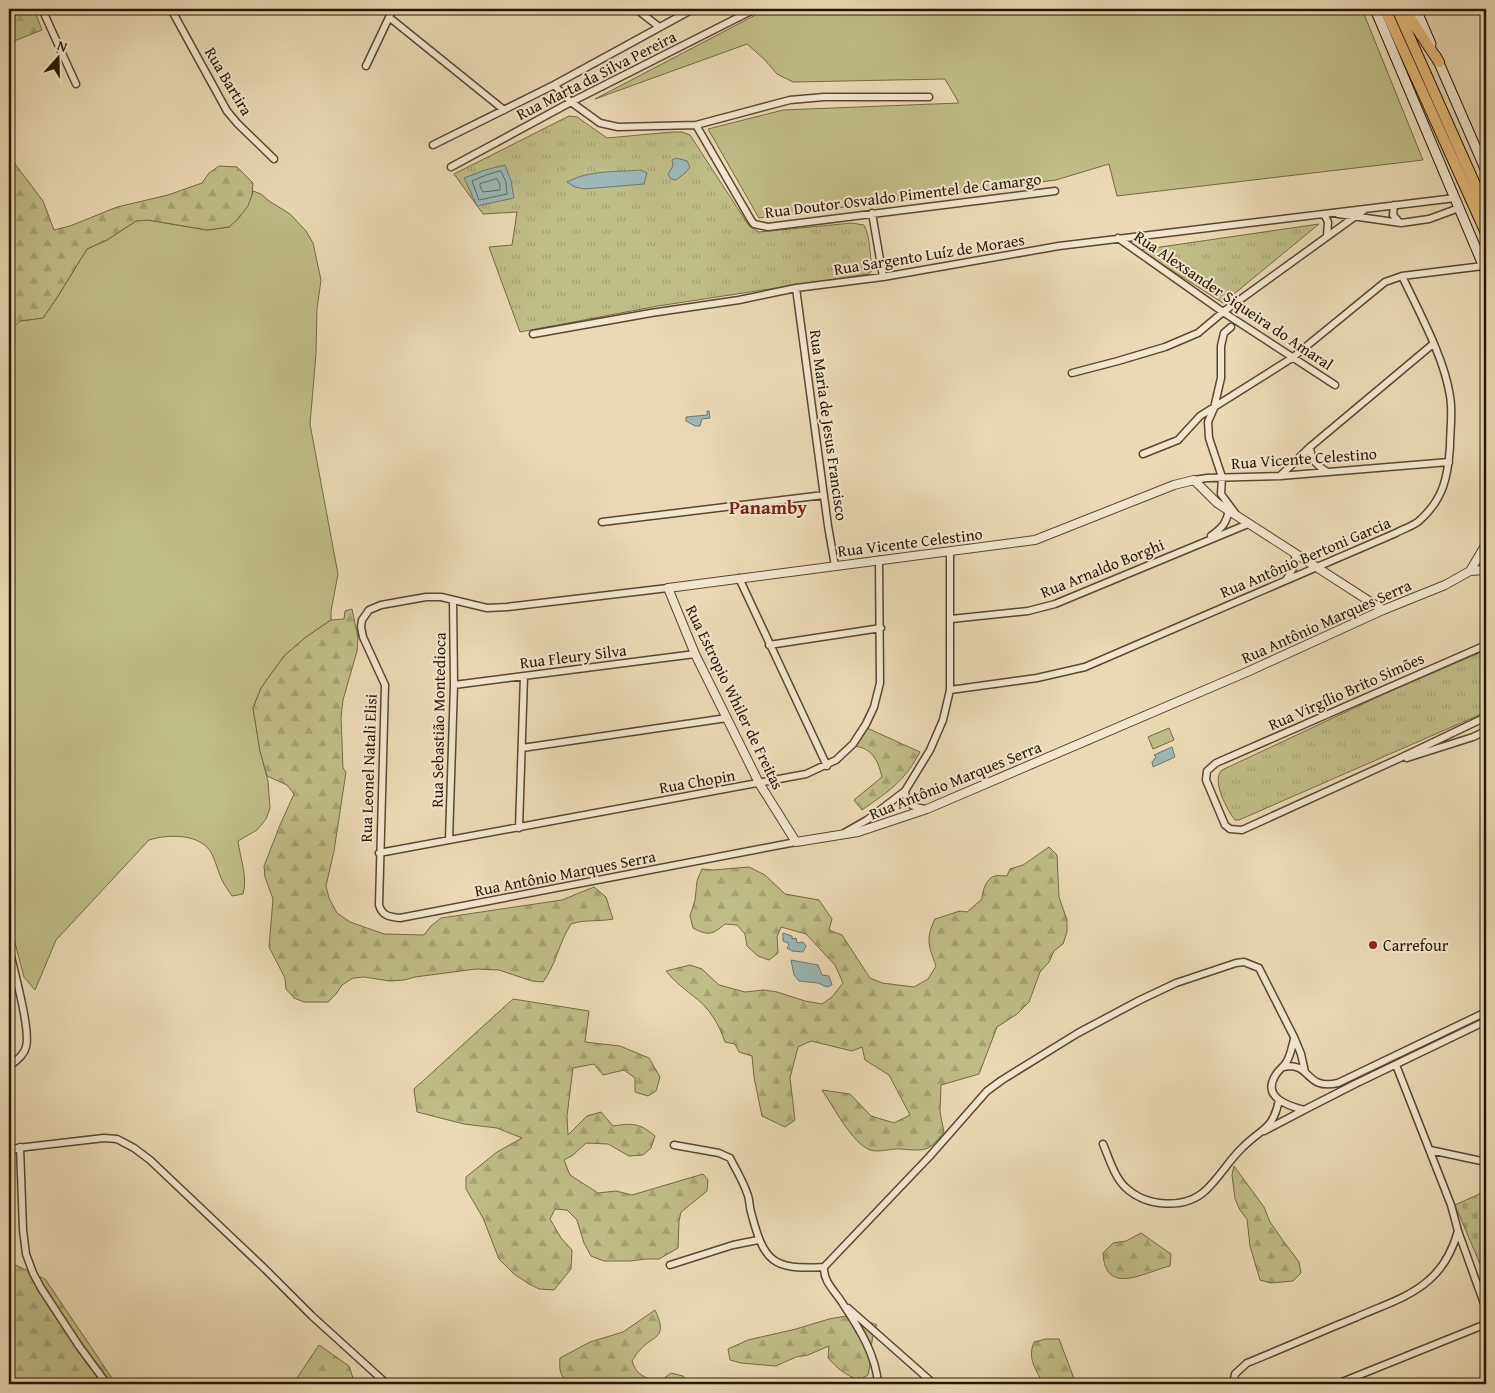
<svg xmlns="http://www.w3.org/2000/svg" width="1495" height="1393" viewBox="0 0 1495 1393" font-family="'Gentium Book Plus',serif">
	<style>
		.grass { fill: #bfbd88; stroke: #746a44 }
		.forest { fill: url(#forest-firs); stroke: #746a44 }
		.cemetery { fill: url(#cemetery-stones); stroke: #746a44 }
		.park { fill: url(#park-tufts); stroke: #746a44 }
		.water { fill: #9cb8b7; stroke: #6e776e }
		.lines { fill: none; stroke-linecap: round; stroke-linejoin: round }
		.shore { stroke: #62675c; stroke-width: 1 }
		.minor-casing { stroke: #59472e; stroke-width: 9 }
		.tertiary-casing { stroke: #59472e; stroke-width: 10 }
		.secondary-casing { stroke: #281601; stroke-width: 11 }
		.primary-casing { stroke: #281601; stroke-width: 12 }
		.minor { stroke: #f2e6cf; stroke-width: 6 }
		.tertiary { stroke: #f2e6cf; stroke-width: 8 }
		.secondary { stroke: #f2e6cf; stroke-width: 9 }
		.primary { stroke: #e6bc7a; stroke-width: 10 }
		.poi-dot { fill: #8f2418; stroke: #f2e6cf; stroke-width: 2 }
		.labels { text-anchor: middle; stroke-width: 4; stroke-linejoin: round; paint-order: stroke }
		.street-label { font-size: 16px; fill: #281601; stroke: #f2e6cf }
		.poi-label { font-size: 16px; fill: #281601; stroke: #f2e6cf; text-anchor: start }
		.quarter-label { font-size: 19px; font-weight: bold; fill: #7a1f14; stroke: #f2e6cf }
	</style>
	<defs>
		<pattern id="forest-firs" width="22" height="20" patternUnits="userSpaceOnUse" patternTransform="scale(1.25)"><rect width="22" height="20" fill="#bfbd88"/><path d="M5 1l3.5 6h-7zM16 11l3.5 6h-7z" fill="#a4a274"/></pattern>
		<pattern id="cemetery-stones" width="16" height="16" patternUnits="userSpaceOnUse" patternTransform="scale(1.25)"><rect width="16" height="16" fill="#bfbd88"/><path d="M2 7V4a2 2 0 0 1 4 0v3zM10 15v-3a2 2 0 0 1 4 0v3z" fill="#a4a274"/></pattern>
		<pattern id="park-tufts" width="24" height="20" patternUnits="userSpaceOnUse" patternTransform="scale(1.25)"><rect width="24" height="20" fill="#bfbd88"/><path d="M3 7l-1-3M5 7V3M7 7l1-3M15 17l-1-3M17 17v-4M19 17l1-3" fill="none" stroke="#a4a274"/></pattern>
	</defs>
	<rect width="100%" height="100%" fill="#ebd9b5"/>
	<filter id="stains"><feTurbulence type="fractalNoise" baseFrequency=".004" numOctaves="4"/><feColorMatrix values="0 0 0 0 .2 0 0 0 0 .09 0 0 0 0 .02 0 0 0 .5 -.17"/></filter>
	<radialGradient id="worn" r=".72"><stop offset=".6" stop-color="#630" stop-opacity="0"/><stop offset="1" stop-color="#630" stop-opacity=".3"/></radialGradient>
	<path class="grass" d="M767 9H1362L1423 160 1117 196 1109 164 1056 180 759 218 708 129 783 110 959 103 945 79 793 82 777 74 764 59 747 44 595 99Z
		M253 191 261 194 269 201 290 214 306 231 313 243 321 280 317 309 316 354 310 424 338 574 331 611V620L306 637 284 656 261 688 253 708 260 751 268 781 270 808 266 819 257 830 238 841C240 858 248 877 243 894L232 896C229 891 224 885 222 880 218 872 216 862 212 854 201 833 168 834 149 840L56 940 35 990 24 977 14 939 9 902V332L20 321 43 318 58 296 87 249 107 240 136 221 148 220 207 230 229 227 252 195Z
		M1169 728 1174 740 1153 749 1148 737Z"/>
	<path class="forest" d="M9 9H34L42 30 9 43Z
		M9 156 43 201 54 230 70 226 117 207 168 195 202 183 209 173 219 166 237 167 253 183 252 195 248 206 238 219 229 227 207 230 148 220 136 221 107 240 87 249 58 296 43 318 20 321 9 332Z
		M352 609 358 638 357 651 343 700 341 717 343 768 346 772 334 851 326 886 329 898 337 913 350 922 384 934 424 935 431 926 441 918 562 900 594 887 606 897 613 919C599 922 585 919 571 924 559 942 556 965 543 982L532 981 499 970 476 969 415 977 404 980 390 981 364 977 353 978 342 985 336 994 328 1002H304L294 998 286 989 285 978 269 947 273 899 265 877 264 866 280 825 294 794 287 785 267 776 260 751 253 708 261 688 284 656 306 637 331 620 344 619 345 611Z
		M867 728 920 752C904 782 889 791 862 810L854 800 882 777C878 760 872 748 854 746Z
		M1049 847 1057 855 1059 897 1067 920V932L1063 944 1054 951 1049 962 1040 972 1029 1002 1017 1014 997 1027 979 1074 941 1085 940 1112 944 1132C928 1152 926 1151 901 1149 892 1148 879 1153 870 1150 852 1143 833 1106 822 1090L850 1094 871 1116 894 1123 910 1115 889 1075 865 1060 862 1047 852 1051 811 1041 798 1047 790 1078 795 1120 785 1127 762 1116 754 1077 752 1056 739 1052 735 1044 725 1042C719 1024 709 1007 692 995 682 987 674 981 666 971L690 965 702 969 719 985 745 992 764 990 777 992 805 1001 822 1004 832 997 843 983 835 965 806 934 781 927 777 937 778 953 769 960 758 956 747 946 745 934 737 925 725 924C712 935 708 936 693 928L690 916 695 900 697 881 702 869 713 870 749 867 765 875 785 894 819 900 832 919 829 930 842 935 870 978 882 983 914 987 928 979 936 966C929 947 925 939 935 919L960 911 967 912 982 899C982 892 986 878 995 876 998 875 1003 876 1007 876L1010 869 1023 865Z
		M513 999 589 1011 585 1042 620 1046 649 1058 660 1077 656 1091 648 1096 635 1092V1078L624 1070 603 1075 594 1064 573 1068 567 1116 568 1135 587 1116 601 1112 613 1126C632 1123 640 1123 655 1136L651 1148 643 1155 629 1156 608 1144 586 1143 573 1155 564 1160 570 1175 598 1193 616 1191 632 1195 703 1174 708 1180 707 1191 681 1212 679 1221 678 1248 659 1259H646L630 1261H604L591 1256 584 1243 577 1220 567 1210 555 1209 550 1219 561 1238 572 1250 571 1269 554 1290 539 1289 529 1284 514 1274 499 1259 483 1218 466 1189V1177L497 1152 522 1138 497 1128 464 1124 417 1112 414 1089Z
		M1234 1166 1264 1207 1270 1222 1284 1242 1299 1262 1301 1273 1293 1281 1271 1283 1260 1280 1250 1246 1247 1219 1240 1210 1235 1199 1232 1175Z
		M1141 1233 1171 1254 1170 1266C1145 1272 1105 1297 1103 1253L1113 1243 1126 1241Z
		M9 1262 45 1279 116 1384H9Z
		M655 1310C669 1340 653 1334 639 1351 636 1354 634 1358 632 1361 636 1375 645 1378 659 1382L671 1373 683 1376 690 1384H569C560 1376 559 1370 560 1358L590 1342 623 1332Z
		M852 1315 877 1325C868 1344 873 1356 868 1375L859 1380C845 1375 837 1368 828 1358L829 1346 808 1355 796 1357 776 1366 741 1363 730 1360 728 1349 748 1340 796 1329 829 1319Z
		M1046 1339H1059L1076 1384H1043C1036 1368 1027 1360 1034 1342Z
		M319 1345 349 1366 355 1384H293Z"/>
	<path class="cemetery" d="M1486 1191V1278L1455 1205Z"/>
	<path class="park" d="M569 116 577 117 607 138 672 132H682L690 135 749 226 759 232 852 223 864 225C871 238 869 255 873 270L868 274 658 306 520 332 489 247 512 245 517 212 483 214 454 174Z
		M1319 224 1223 303 1140 250Z
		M1486 650V712L1239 820H1235C1227 810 1211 780 1222 770L1382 695Z"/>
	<path class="water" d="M676 158 687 161 690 167 685 173 676 180 671 179 668 174 673 166 672 160Z
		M505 165 511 181 514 198 477 206 464 178 485 170Z
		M641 170 647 173 644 184 584 189 575 187 567 182C589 170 617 172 641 170Z
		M707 411H709L710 418 702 419 700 426H695L686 421V417L707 415Z
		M1172 747 1175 757 1153 767 1152 762 1156 757 1154 755Z
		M783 933 792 936V939L796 938 797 943 803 942 806 946 803 952 792 951 787 948 789 945 788 943 783 941Z
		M791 960 818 965 822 975 829 976 832 985 827 987 818 983 799 981 794 975Z"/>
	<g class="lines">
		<path class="shore" d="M501 171 506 182 507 194 479 200 472 181 486 175Z
			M497 179 500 184V190L483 192 480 186V184Z"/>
		<defs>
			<path id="minor" d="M42 9 76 84
				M171 9 227 111 237 123 274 159
				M636 9 658 26
				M390 18 504 110
				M366 66 393 9
				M554 85 571 102 600 123 618 127 696 125 790 100 824 97H929
				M696 125 751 220 754 224 768 227 1055 191
				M433 145 554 85 693 9
				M451 167 571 102 755 9
				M1394 205 1393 215 1400 223
				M872 213 883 277
				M1324 214 1328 222 1327 236
				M1338 214 1401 223 1429 219 1459 208
				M1118 238 1223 312 1335 385
				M796 288 828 526 835 566
				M1231 327 1224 333 1221 346V378L1214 408 1208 422 1209 438 1222 477 1221 494 1235 513
				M533 334 651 313 739 300 796 288 883 277 1059 246 1455 198
				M1072 373 1118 361 1165 347 1198 333 1223 312 1364 210
				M1310 447C1311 459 1316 465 1326 471
				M1143 454 1178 440 1200 416 1292 358 1385 282 1402 276 1483 266
				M1280 476 1310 447 1433 344
				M1194 480 1207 478 1280 476 1449 462
				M602 522 824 495
				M1211 536C1222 528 1226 524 1229 510
				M739 578 827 766
				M1286 580C1292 570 1298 564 1294 552
				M668 588 507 607 487 608 441 597H426L381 605 369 610 362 620 361 627 363 637 385 685 379 905C382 916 390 917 400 918L796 842
				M951 619 1028 611 1055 604 1248 524
				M769 645 881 628
				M1486 645 1216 763 1207 771 1206 780 1225 825 1230 829 1242 830 1398 759 1486 717
				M454 685 695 654
				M950 690 1037 678 1085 667 1396 533C1403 529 1413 526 1419 521 1444 499 1448 476 1450 446 1450 429 1453 412 1450 396 1444 357 1419 312 1402 276
				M522 748 727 718
				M1407 758 1473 737 1486 731
				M905 791C906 805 913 807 925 809
				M519 828 524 676
				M844 833 867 820 905 791 930 750 943 720 950 690V551
				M449 840 454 685 453 600
				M379 853 806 774 836 760 853 744 866 724 874 707 880 683 879 560
				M9 947C13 968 31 1029 26 1047 24 1056 15 1061 9 1067
				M1294 1039C1292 1046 1291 1054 1287 1061 1284 1067 1278 1070 1275 1076 1262 1098 1289 1106 1304 1110L1355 1084 1486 1021
				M1396 1065 1451 1205 1458 1231 1486 1309
				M1283 1067C1312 1061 1304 1091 1338 1083L1486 1012
				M1264 1131 1304 1110
				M1103 1144C1109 1158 1114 1176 1125 1187 1146 1207 1185 1210 1206 1190 1220 1177 1229 1160 1243 1147 1262 1128 1273 1130 1279 1100
				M674 1145 719 1153 730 1158C736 1170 743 1181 747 1193 750 1199 749 1206 751 1212 764 1262 772 1270 824 1267
				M20 1147 23 1230 26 1254 33 1273 41 1288 79 1346 107 1384
				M9 1149 104 1138 117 1139 134 1148 150 1160 265 1269 312 1316 387 1384
				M1430 1150 1486 1162
				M670 1265 733 1245 758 1240
				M848 1308 934 1384
				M878 1384C876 1355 859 1328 843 1304 836 1292 823 1282 824 1267L929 1157 987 1091 1002 1080 1078 1033 1140 1000 1176 983 1236 963 1244 962 1259 968 1294 1037 1301 1054 1305 1072
				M1233 1384 1235 1374 1247 1363C1284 1348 1320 1332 1357 1317 1381 1306 1409 1298 1429 1280 1443 1268 1453 1249 1458 1231
				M1337 1384 1486 1324"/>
			<path id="tertiary" d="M1470 571 1486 544
				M1383 610 1217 503 1194 480 1174 485 1035 540 668 588 695 654 759 783 796 842 858 832 927 809 1247 672 1383 610 1445 585 1470 571 1486 570"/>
			<path id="secondary" d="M1375 9 1486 272
				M1416 9 1431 44
				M1436 56 1486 171"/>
			<path id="primary" d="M1385 9 1486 233
				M1397 9 1486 209
				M1404 9 1439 62"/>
		</defs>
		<use href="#minor" class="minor-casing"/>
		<use href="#tertiary" class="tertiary-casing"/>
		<use href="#secondary" class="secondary-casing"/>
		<use href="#primary" class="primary-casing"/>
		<use href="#minor" class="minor"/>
		<use href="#tertiary" class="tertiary"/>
		<use href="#secondary" class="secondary"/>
		<use href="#primary" class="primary"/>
	</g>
	<circle class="poi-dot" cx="1373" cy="945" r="5"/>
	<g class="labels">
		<g class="street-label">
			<text transform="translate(596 75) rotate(-27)" y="6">Rua Marta da Silva Pereira</text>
			<text transform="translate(229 81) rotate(59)" y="6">Rua Bartira</text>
			<text transform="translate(903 195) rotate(-7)" y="6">Rua Doutor Osvaldo Pimentel de Camargo</text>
			<text transform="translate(929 254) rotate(-9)" y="6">Rua Sargento Luíz de Moraes</text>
			<text transform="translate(1234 300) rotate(34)" y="6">Rua Alexsander Siqueira do Amaral</text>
			<text transform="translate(829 425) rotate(82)" y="6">Rua Maria de Jesus Francisco</text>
			<text transform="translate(1304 458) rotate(-4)" y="6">Rua Vicente Celestino</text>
			<text transform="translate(910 542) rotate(-7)" y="6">Rua Vicente Celestino</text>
			<text transform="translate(1305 557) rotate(-23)" y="6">Rua Antônio Bertoni Garcia</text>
			<text transform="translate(1102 568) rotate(-22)" y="6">Rua Arnaldo Borghi</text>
			<text transform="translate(1326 621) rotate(-24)" y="6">Rua Antônio Marques Serra</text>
			<text transform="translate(573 656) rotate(-7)" y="6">Rua Fleury Silva</text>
			<text transform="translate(1346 691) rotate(-24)" y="6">Rua Virgílio Brito Simões</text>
			<text transform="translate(735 697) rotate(64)" y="6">Rua Estropio Whiler de Freitas</text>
			<text transform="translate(438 720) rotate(-89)" y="6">Rua Sebastião Montedioca</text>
			<text transform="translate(368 768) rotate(-88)" y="6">Rua Leonel Natali Elisi</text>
			<text transform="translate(955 780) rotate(-22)" y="6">Rua Antônio Marques Serra</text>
			<text transform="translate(697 781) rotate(-10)" y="6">Rua Chopin</text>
			<text transform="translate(565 873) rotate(-11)" y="6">Rua Antônio Marques Serra</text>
		</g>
		<g class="poi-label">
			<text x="1383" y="951">Carrefour</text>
		</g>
		<g class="quarter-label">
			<text x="768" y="514">Panamby</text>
		</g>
	</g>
	<rect width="1495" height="1393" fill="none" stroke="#ebd9b5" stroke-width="30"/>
	<rect x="10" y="10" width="1475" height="1373" fill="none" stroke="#281601" stroke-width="2.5"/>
	<rect x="15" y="15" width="1465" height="1363" fill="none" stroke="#281601"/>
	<g transform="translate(58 58) rotate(20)" stroke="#f2e6cf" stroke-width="4" paint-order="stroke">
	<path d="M0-4L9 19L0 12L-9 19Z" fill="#281601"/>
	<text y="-8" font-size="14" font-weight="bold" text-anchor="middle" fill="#281601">N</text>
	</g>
	<rect width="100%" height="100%" filter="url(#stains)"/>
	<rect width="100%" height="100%" fill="url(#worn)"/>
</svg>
